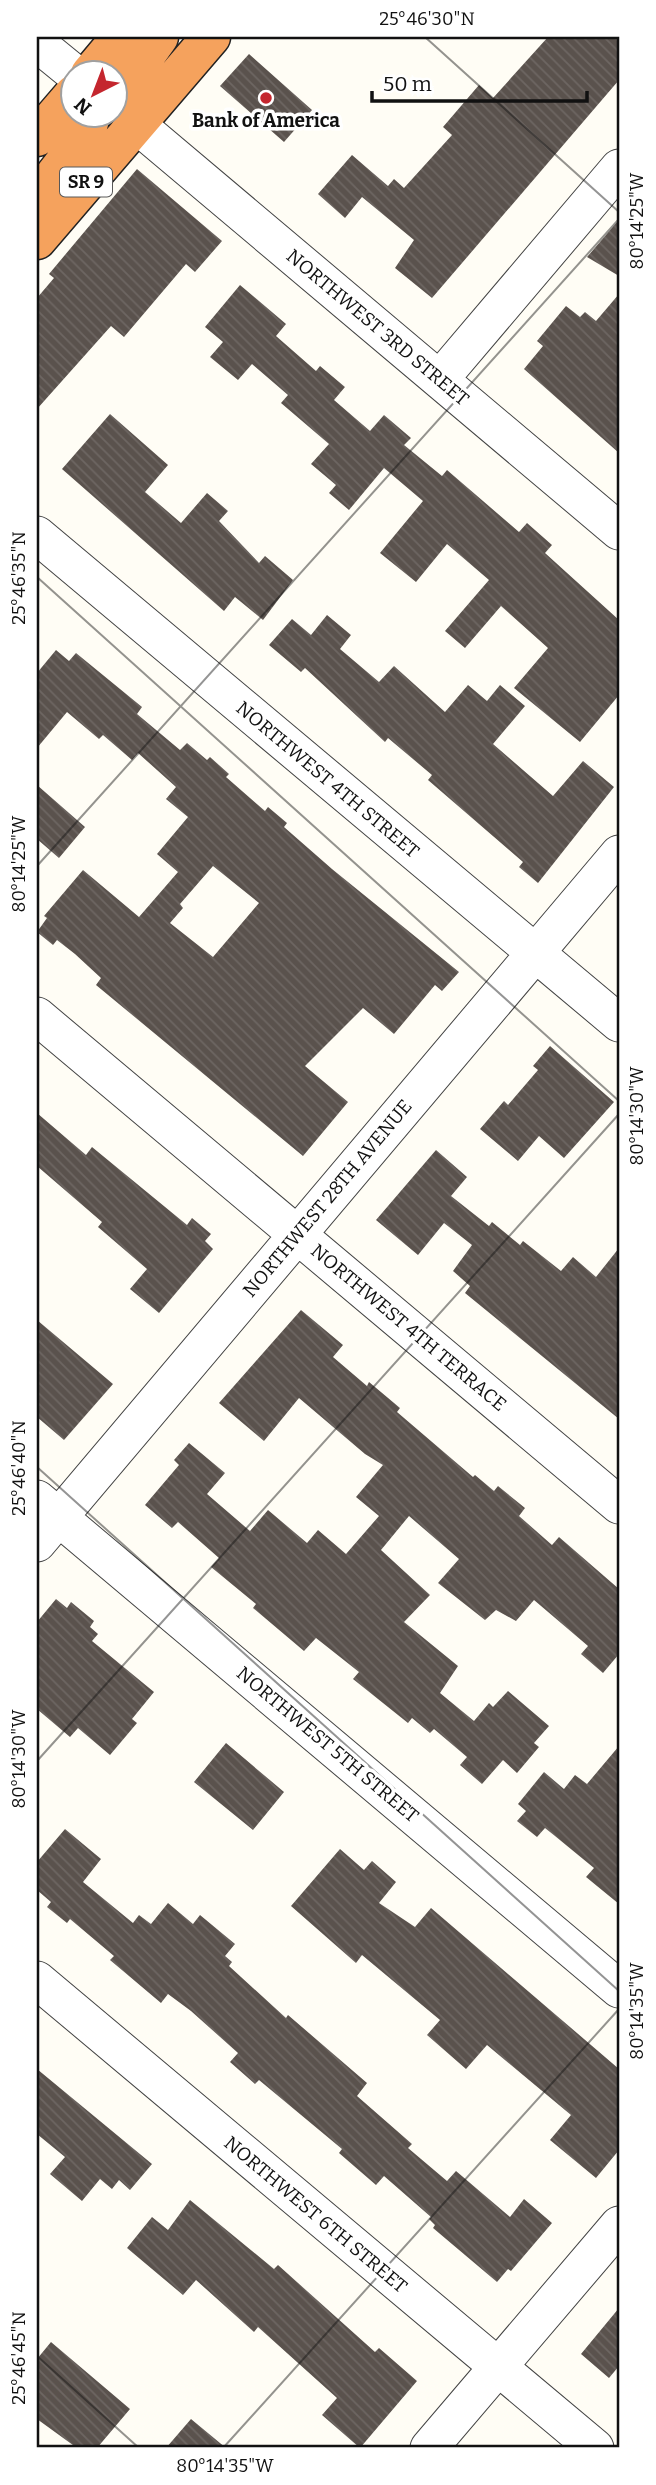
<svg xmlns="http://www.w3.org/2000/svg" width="656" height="2485" viewBox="0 0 656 2485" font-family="Bitter,serif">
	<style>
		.building { fill: url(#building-back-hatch); fill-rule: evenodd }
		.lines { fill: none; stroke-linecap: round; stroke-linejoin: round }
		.minor-casing { stroke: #444; stroke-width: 39 }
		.highway-casing { stroke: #222; stroke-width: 41 }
		.minor { stroke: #fff; stroke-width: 37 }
		.highway { stroke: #f5a25d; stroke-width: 38 }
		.ticks { fill: none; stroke: #111; stroke-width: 2; stroke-opacity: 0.45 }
		.poi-dot { fill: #c4262e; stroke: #fff; stroke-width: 2.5 }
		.labels { text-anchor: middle; stroke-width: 7; stroke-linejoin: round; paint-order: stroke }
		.shield { fill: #fff; stroke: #585858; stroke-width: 2 }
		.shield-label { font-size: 18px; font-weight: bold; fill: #111 }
		.poi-label { font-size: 19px; font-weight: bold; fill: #111; stroke: #fff }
		.street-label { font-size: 19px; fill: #111; stroke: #fff }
		.neatline { fill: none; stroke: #111; stroke-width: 2.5 }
		.ticks-label { font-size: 18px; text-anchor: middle; fill: #111 }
	</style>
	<defs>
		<pattern id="building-back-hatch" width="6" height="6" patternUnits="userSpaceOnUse" patternTransform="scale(1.75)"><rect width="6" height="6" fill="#5a524d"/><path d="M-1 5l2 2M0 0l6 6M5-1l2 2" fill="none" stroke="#6d6662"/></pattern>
	</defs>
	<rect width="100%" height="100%" fill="#fffdf5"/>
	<path class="building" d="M548 37H619V80L432 298 395 268 414 240 362 197 345 218 318 194 352 155 388 186 394 179 404 188 452 135 443 127 479 85 493 98Z
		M249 54 312 110 284 142 220 86Z
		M137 169 222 241 195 272 186 264 124 337 111 326 37 409V298L54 278 49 274Z
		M619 220V276L587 257Z
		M240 285 286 324 276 336 316 371 320 366 345 387 334 400 370 431 384 415 411 438 404 445 442 476 447 470 519 532 527 523 552 545 545 553 619 620V695L580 742 514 688 548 648 501 606 465 648 445 631 489 580 447 544 416 582 380 553 423 501 384 468 349 510 329 493 336 485 311 464 329 444 281 403 288 395 252 364 238 380 210 357 223 342 205 327Z
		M619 294V453L524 369 543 346 537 341 566 306 580 317 585 312 596 321Z
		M110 414 168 465 145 492 181 523 207 493 228 511 219 521 259 563 265 556 293 580 263 620 235 597 224 611 62 469Z
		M327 615 351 635 340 649 379 682 394 666 445 712 468 685 487 701 500 685 525 706 493 744 553 796 583 761 614 787 538 883 519 867 523 862 428 780 432 775 388 738 385 742 305 668 301 672 269 645 292 619 311 635Z
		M56 650 69 661 76 653 142 707 137 714 180 750 187 743 207 760 210 757 229 774 226 777 265 811 268 807 287 823 284 827 332 869 459 972 442 991 435 985 394 1034 363 1008 305 1066 348 1102 303 1156 96 985 101 978 75 954 57 940 53 945 37 932 47 918 44 916 83 870 139 917 178 872 157 854 188 817 166 799 176 787 138 753 132 760 103 735 99 739 67 712 37 748V673ZM213 866 259 903 213 957 170 923 183 908 180 904Z
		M37 785 85 827 59 858 37 839Z
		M550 1046 614 1102 564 1158 539 1136 518 1161 480 1129 504 1101 508 1105 538 1070 533 1066Z
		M37 1113 86 1155 92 1147 187 1225 192 1218 211 1234 205 1241 213 1249 159 1313 130 1289 147 1269 98 1227 102 1222 37 1166Z
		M436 1150 467 1177 451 1196 489 1226 492 1222 520 1245 523 1241 561 1271 573 1257 596 1277 619 1248V1419L465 1293 470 1286 453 1271 472 1245 444 1223 418 1255 376 1220Z
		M301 1310 343 1345 333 1357 367 1386 369 1382 400 1408 397 1412 473 1477 475 1475 494 1491 498 1486 525 1508 519 1516 552 1545 559 1537 619 1589V1654L603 1673 581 1654 588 1646 534 1600 516 1621 496 1610 485 1620 438 1583 459 1559 409 1516 381 1550 430 1595 404 1622 458 1666 440 1693 474 1721 489 1703 493 1707 508 1691 549 1726 534 1743 539 1747 517 1773 503 1760 482 1784 460 1765 467 1757 434 1729 430 1733 412 1718 408 1723 353 1679 359 1672 316 1638 304 1651 253 1608 256 1604 211 1567 219 1558 178 1522 172 1528 145 1505 179 1465 174 1460 189 1443 225 1473 207 1494 250 1531 268 1510 307 1543 318 1530 346 1554 379 1516 356 1497 383 1465 365 1454 299 1398 264 1441 219 1403Z
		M37 1320 113 1384 64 1440 37 1417Z
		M56 1599 67 1608 71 1602 94 1621 90 1627 98 1634 92 1641 154 1692 132 1719 137 1723 110 1755 78 1728 70 1737 37 1709V1622Z
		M226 1743 284 1792 253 1830 194 1782Z
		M619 1746V1904L586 1877 594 1868 555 1836 545 1828 537 1837 517 1821 526 1811 518 1804 544 1772 564 1789 575 1775 587 1784Z
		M65 1829 101 1859 83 1882 133 1923 139 1915 151 1924 168 1903 193 1924 200 1915 235 1944 225 1956 232 1962 229 1966 286 2018 288 2015 367 2083 357 2096 412 2144 408 2148 447 2181 456 2171 510 2217 524 2199 552 2223 511 2271 508 2269 497 2282 433 2228 435 2225 429 2219 431 2217 384 2176 376 2185 339 2153 342 2149 259 2080 255 2084 230 2062 238 2053 191 2011 168 1994 161 2003 110 1960 114 1956 70 1919 67 1923 47 1907 51 1902 37 1890V1862Z
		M340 1849 364 1870 372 1861 396 1882 379 1903 415 1927 431 1908 619 2069V2150L596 2178 550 2140 571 2115 487 2045 466 2069 427 2035 440 2020 362 1955 356 1963 291 1906Z
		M37 2069 152 2164 130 2190 119 2180 112 2189 100 2179 82 2201 50 2174 65 2157 37 2134Z
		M190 2200 274 2269 278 2265 375 2352 379 2348 417 2381 360 2448 322 2415 337 2398 258 2327 254 2332 196 2280 183 2295 127 2248 152 2217 168 2230Z
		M619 2308V2366L609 2378 581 2354Z
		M51 2342 130 2409 97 2448H77L37 2419V2359Z
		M191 2419 226 2448H166Z"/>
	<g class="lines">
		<defs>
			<path id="minor" d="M37 43 75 74
				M136 124 619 531
				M440 379 619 168
				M37 535 619 1023
				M37 1016 619 1505
				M37 1499 619 1989
				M37 1543 619 854
				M37 1980 595 2448
				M429 2448 619 2225"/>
			<path id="highway" d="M90 74 121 37
				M136 124 129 79 159 37
				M37 137 74 94
				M37 198 85 136 91 116
				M37 240 211 37"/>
		</defs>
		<use href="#minor" class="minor-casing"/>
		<use href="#highway" class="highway-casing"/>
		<use href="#minor" class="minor"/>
		<use href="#highway" class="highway"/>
	</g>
	<path class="ticks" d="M425 37 619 212M37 577 619 1101M37 866 619 219M37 1467 619 1991M37 1761 619 1114M37 2356 139 2448M223 2448 619 2009"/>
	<circle class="poi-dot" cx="266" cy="98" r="7"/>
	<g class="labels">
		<rect class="shield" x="60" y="167.5" width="52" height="29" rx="5"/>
		<g class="shield-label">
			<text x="86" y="188">SR 9</text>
		</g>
		<g class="poi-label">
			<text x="266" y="127">Bank of America</text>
		</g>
		<g class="street-label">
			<text transform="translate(378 327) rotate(40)" y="7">NORTHWEST 3RD STREET</text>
			<text transform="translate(328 779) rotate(40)" y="7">NORTHWEST 4TH STREET</text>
			<text transform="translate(327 1198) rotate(-50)" y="7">NORTHWEST 28TH AVENUE</text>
			<text transform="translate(409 1327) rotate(40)" y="7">NORTHWEST 4TH TERRACE</text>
			<text transform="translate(328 1744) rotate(40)" y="7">NORTHWEST 5TH STREET</text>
			<text transform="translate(316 2214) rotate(40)" y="7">NORTHWEST 6TH STREET</text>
		</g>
	</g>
	<rect width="656" height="2485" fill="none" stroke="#ffffff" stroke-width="77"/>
	<g transform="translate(94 94) rotate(222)"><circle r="33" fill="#ffffff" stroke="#a0a0a0" stroke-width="2"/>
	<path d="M0-5L12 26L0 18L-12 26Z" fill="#c4262e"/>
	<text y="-10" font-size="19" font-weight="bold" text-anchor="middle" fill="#111111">N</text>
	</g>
	<path d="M372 91v10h215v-10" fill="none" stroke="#111111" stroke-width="3.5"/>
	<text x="383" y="91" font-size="21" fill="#111111" stroke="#ffffff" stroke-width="5" paint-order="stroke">50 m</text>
	<rect x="38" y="38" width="580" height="2408" class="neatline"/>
	<g class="ticks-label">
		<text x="427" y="25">25°46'30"N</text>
		<text transform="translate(637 221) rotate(-90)" y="6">80°14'25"W</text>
		<text transform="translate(19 578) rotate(-90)" y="6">25°46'35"N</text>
		<text transform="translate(19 864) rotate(-90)" y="6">80°14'25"W</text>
		<text transform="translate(637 1116) rotate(-90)" y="6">80°14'30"W</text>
		<text transform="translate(19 1468) rotate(-90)" y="6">25°46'40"N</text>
		<text transform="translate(19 1759) rotate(-90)" y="6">80°14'30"W</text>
		<text transform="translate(637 2011) rotate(-90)" y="6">80°14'35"W</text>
		<text transform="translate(19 2358) rotate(-90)" y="6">25°46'45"N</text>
		<text x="225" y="2472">80°14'35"W</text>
	</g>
</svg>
